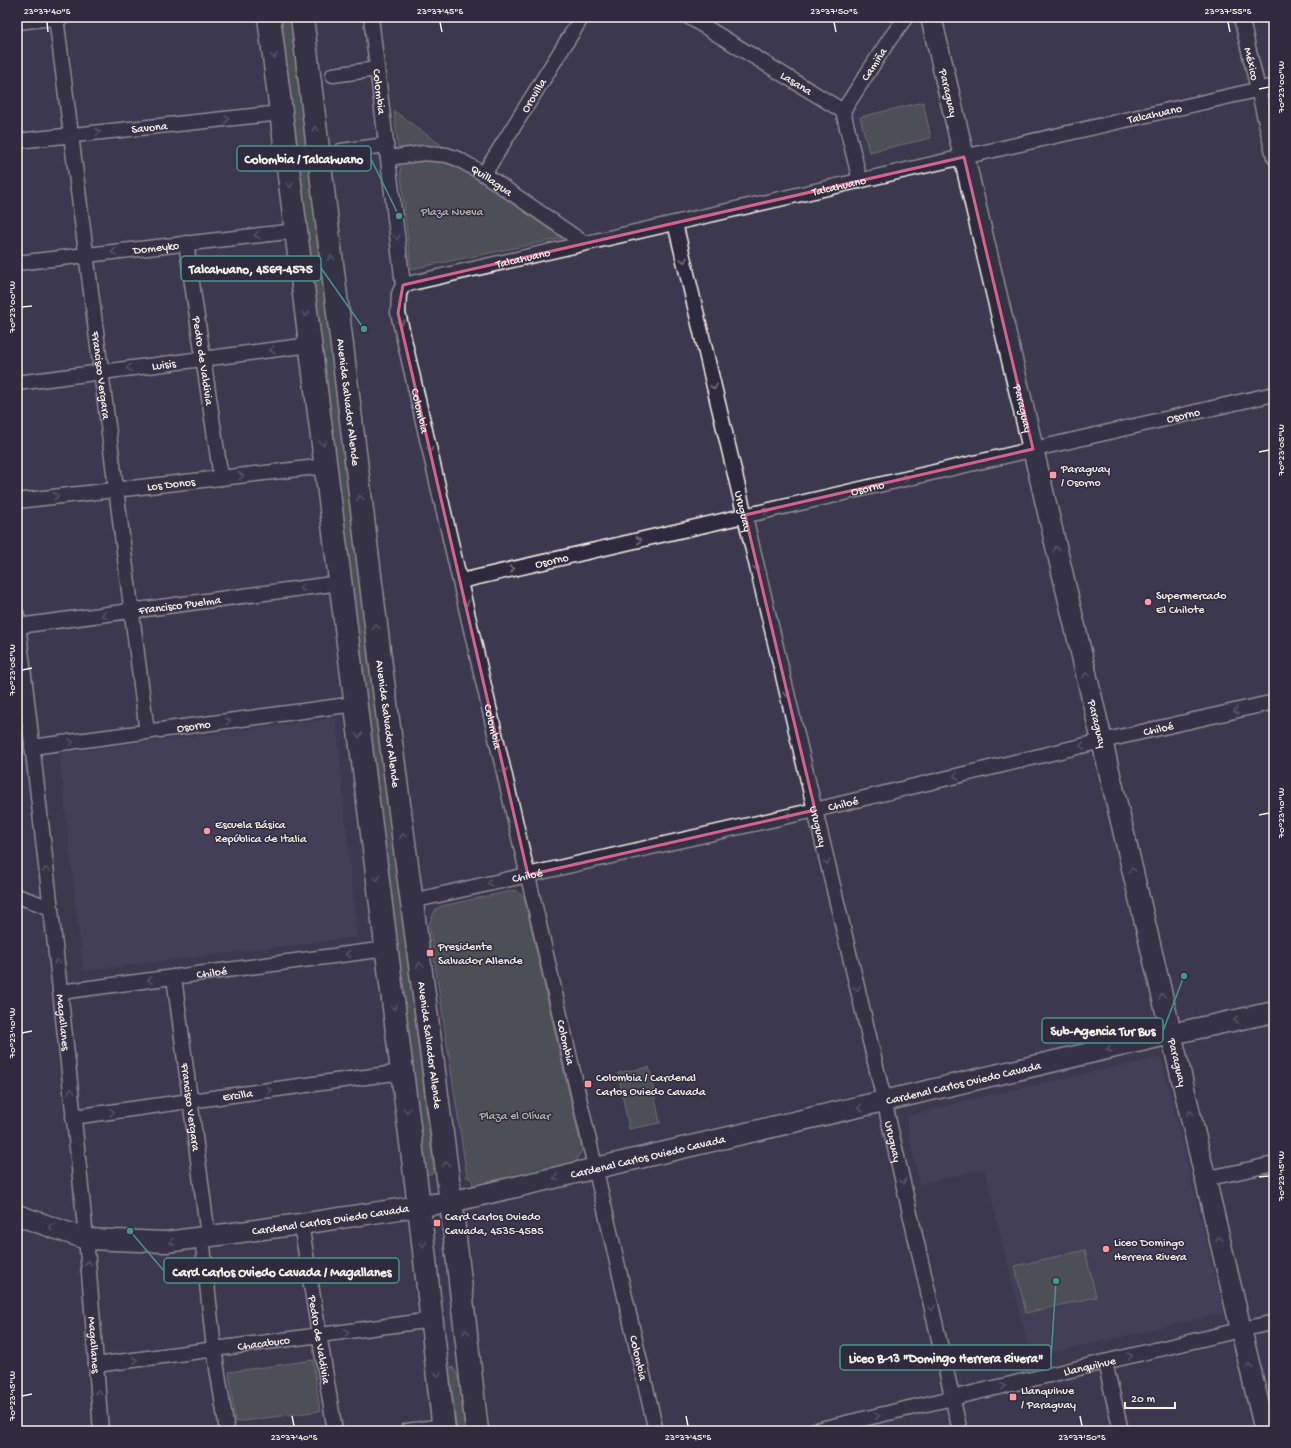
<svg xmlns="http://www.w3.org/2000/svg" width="1291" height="1448" viewBox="0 0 1291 1448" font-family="'Gochi Hand',sans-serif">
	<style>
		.built { fill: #49475f }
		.green { fill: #646b5e; stroke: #acaea3 }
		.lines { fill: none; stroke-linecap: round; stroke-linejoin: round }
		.street-casing { stroke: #f4f1e8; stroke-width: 17 }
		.secondary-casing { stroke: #f4f1e8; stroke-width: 23 }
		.highway-casing { stroke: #f4f1e8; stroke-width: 25 }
		.street { stroke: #2f2a3d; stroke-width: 14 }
		.secondary { stroke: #2f2a3d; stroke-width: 20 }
		.highway { stroke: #2f2a3d; stroke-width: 22 }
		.oneway { stroke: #747079 }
		.marked { fill: none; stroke: #d4648c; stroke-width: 3; stroke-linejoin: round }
		.ticks { fill: none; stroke: #f4f1e8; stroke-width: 1.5 }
		.poi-dot { fill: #ff9aa2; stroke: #2f2a3d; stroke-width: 1.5 }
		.labels { text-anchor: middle; stroke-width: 3; stroke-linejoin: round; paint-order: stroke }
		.street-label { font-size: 12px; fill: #f4f1e8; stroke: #2f2a3d }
		.park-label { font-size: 12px; fill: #b3b5aa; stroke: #2f2a3d }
		.poi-label { font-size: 12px; fill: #f4f1e8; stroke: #2f2a3d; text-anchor: start }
		.leader { fill: none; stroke: #48958c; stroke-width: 1.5 }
		.callout-dot { fill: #48958c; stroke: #2f2a3d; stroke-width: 1.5 }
		.callout { fill: #2f2a3d; stroke: #48958c; stroke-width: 1.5 }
		.callout-label { font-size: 13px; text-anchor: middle; font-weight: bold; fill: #f4f1e8 }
		.neatline { fill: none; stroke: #f4f1e8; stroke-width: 1.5 }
		.ticks-label { font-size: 10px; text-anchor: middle; fill: #f4f1e8 }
	</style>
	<rect width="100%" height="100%" fill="#3c394f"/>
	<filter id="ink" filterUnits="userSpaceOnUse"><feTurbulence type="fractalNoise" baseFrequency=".025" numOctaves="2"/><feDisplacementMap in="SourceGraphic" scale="8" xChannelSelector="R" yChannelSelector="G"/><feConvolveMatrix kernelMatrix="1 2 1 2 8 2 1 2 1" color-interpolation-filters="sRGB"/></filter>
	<g filter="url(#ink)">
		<path class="built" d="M336 718 357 937 83 971 59 753Z
			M1161 1057 1224 1313 1031 1358 984 1169 919 1184 906 1117 967 1100Z"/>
		<path class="green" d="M281 17H291L434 1173 426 1175Z
			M923 102 931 138 869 152 860 117Z
			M394 111 568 237 411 269Z
			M516 890 524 897 582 1151 577 1158 578 1162 473 1186 472 1179 467 1177 429 924 436 909 442 906Z
			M649 1067 660 1123 629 1129 618 1073Z
			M1085 1250 1096 1297 1026 1313 1015 1266Z
			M313 1360 320 1411 235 1422 229 1372Z
			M452 1367C463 1376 464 1416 466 1431H457L449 1369Z"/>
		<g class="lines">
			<defs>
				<g id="street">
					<path id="s1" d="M56 17 147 732"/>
					<path id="s2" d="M371 17 403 285 399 294 398 313 656 1431"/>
					<path id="s3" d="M689 17 843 111 860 181"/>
					<path id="s4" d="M1241 17 1274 157"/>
					<path d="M17 22 63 17"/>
					<path d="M333 75 377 69"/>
					<path id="s5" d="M843 111 889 40 906 17"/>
					<path id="s6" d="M17 141 281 113"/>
					<path d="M341 151 386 145"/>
					<path id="s7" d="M388 158 424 153 447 155 458 159 484 174 584 243"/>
					<path id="s8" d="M484 174 582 17"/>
					<path id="s9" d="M675 223 881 1087 960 1431"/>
					<path id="s10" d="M186 243 221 478"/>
					<path id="s11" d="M17 263 296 231"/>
					<path id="s12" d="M403 285 1274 86"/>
					<path id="s13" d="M17 383 310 345"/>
					<path id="s14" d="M17 501 326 466"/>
					<path id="s15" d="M461 581 1274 394"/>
					<path id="s16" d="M17 615C41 822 66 1030 86 1238 92 1302 96 1367 101 1431"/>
					<path id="s17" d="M18 626 340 583"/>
					<path id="s18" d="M32 747 355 704"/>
					<path d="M17 896 51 908"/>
					<path id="s19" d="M412 901 815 810 1102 741 1274 702"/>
					<path id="s20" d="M174 977 208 1236"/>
					<path id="s21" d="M60 992 386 949"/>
					<path id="s22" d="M73 1117 402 1072"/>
					<path d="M1205 1179 1274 1164"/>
					<path id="s23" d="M301 1224 335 1431"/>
					<path d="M202 1237 214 1349 227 1431"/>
					<path d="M1105 1362 1121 1431"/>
					<path id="s24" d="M96 1365 432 1320"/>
					<path d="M407 1431 443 1426"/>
					<path id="s25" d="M812 1431 1274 1322"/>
				</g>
				<g id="secondary">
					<path id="s26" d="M931 17 1265 1431"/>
					<path id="s27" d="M17 1215 86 1239 166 1242 301 1224 419 1206 451 1202 1171 1034 1274 1012"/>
				</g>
				<g id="highway">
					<path d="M269 17 419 1206 444 1431"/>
					<path id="s28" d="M302 17 381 666 451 1202 477 1431"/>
				</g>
			</defs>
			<use href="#street" class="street-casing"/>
			<use href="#secondary" class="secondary-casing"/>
			<use href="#highway" class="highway-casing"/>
			<use href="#street" class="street"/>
			<use href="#secondary" class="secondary"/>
			<use href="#highway" class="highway"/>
		</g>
		<defs><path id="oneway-chevron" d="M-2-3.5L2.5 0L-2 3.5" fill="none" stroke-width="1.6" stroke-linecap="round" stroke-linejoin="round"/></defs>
		<g class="oneway">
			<use href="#oneway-chevron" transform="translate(274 56) rotate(83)"/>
			<use href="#oneway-chevron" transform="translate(227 119) rotate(-6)"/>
			<use href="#oneway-chevron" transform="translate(315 129) rotate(-97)"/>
			<use href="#oneway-chevron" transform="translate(98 132) rotate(-6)"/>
			<use href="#oneway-chevron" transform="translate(290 185) rotate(83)"/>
			<use href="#oneway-chevron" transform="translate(257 235) rotate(173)"/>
			<use href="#oneway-chevron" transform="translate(397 237) rotate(83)"/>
			<use href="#oneway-chevron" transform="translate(114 252) rotate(174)"/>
			<use href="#oneway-chevron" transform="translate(331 258) rotate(-97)"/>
			<use href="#oneway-chevron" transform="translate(684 260) rotate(77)"/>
			<use href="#oneway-chevron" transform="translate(306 314) rotate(83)"/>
			<use href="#oneway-chevron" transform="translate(401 323) rotate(77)"/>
			<use href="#oneway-chevron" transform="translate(272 350) rotate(173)"/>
			<use href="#oneway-chevron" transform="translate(129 368) rotate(173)"/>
			<use href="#oneway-chevron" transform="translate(714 387) rotate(77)"/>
			<use href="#oneway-chevron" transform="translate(323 443) rotate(83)"/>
			<use href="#oneway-chevron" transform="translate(430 449) rotate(77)"/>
			<use href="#oneway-chevron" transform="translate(241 476) rotate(-7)"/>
			<use href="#oneway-chevron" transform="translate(906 478) rotate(-13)"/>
			<use href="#oneway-chevron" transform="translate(56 496) rotate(-6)"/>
			<use href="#oneway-chevron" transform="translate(360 498) rotate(-97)"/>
			<use href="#oneway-chevron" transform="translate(766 511) rotate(-13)"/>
			<use href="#oneway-chevron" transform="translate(639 540) rotate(-13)"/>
			<use href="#oneway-chevron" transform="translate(1056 549) rotate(-103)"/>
			<use href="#oneway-chevron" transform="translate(757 568) rotate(77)"/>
			<use href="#oneway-chevron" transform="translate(512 569) rotate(-13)"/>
			<use href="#oneway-chevron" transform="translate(302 588) rotate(172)"/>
			<use href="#oneway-chevron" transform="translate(466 603) rotate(77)"/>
			<use href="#oneway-chevron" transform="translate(104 615) rotate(172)"/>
			<use href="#oneway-chevron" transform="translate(376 627) rotate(-97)"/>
			<use href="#oneway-chevron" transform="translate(1086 675) rotate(-103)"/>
			<use href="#oneway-chevron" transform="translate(787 694) rotate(77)"/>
			<use href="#oneway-chevron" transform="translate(1236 711) rotate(167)"/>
			<use href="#oneway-chevron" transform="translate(228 721) rotate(-8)"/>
			<use href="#oneway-chevron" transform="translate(359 735) rotate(83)"/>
			<use href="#oneway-chevron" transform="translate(71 742) rotate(-7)"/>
			<use href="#oneway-chevron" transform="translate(1082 746) rotate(166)"/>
			<use href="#oneway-chevron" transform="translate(504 771) rotate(77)"/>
			<use href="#oneway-chevron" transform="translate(956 776) rotate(166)"/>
			<use href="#oneway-chevron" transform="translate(788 816) rotate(167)"/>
			<use href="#oneway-chevron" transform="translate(403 836) rotate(-98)"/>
			<use href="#oneway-chevron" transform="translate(827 862) rotate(77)"/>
			<use href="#oneway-chevron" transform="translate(46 870) rotate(-97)"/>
			<use href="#oneway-chevron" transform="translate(1132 870) rotate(-103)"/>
			<use href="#oneway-chevron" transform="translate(377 878) rotate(83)"/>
			<use href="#oneway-chevron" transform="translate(490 883) rotate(168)"/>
			<use href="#oneway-chevron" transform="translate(348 954) rotate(172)"/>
			<use href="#oneway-chevron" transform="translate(57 962) rotate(-96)"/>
			<use href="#oneway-chevron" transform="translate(420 965) rotate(-97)"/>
			<use href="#oneway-chevron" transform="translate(150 980) rotate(172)"/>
			<use href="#oneway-chevron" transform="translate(857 988) rotate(77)"/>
			<use href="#oneway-chevron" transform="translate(1162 996) rotate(-103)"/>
			<use href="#oneway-chevron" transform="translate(394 1007) rotate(83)"/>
			<use href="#oneway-chevron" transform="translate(1236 1020) rotate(168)"/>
			<use href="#oneway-chevron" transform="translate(1109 1049) rotate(167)"/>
			<use href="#oneway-chevron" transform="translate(269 1090) rotate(-8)"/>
			<use href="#oneway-chevron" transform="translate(71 1091) rotate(-96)"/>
			<use href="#oneway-chevron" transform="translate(860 1108) rotate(167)"/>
			<use href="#oneway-chevron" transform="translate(407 1110) rotate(83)"/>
			<use href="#oneway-chevron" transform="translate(112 1112) rotate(-8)"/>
			<use href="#oneway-chevron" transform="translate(1190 1113) rotate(-103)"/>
			<use href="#oneway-chevron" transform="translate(446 1164) rotate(-97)"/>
			<use href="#oneway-chevron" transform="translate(556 1178) rotate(167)"/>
			<use href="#oneway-chevron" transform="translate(903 1181) rotate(77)"/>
			<use href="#oneway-chevron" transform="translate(51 1227) rotate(-161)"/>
			<use href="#oneway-chevron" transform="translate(1219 1239) rotate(-103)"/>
			<use href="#oneway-chevron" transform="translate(172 1242) rotate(172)"/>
			<use href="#oneway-chevron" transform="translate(423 1244) rotate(84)"/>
			<use href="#oneway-chevron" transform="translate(88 1263) rotate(-95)"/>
			<use href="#oneway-chevron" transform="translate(932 1308) rotate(77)"/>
			<use href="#oneway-chevron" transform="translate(347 1332) rotate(-8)"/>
			<use href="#oneway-chevron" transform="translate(466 1332) rotate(-96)"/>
			<use href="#oneway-chevron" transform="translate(1130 1356) rotate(-13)"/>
			<use href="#oneway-chevron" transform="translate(135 1360) rotate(-8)"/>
			<use href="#oneway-chevron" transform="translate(1249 1366) rotate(-103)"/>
			<use href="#oneway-chevron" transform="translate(438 1374) rotate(84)"/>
			<use href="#oneway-chevron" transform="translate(1003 1386) rotate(-13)"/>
			<use href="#oneway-chevron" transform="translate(98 1392) rotate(-95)"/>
			<use href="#oneway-chevron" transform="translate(877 1416) rotate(-13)"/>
		</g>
	</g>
	<path d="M0 0H1291V1448H0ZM964 157 1033 449 745 515 815 810 528 875 398 313 403 285Z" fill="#3c394f" fill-opacity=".55" fill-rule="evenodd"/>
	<path class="marked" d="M964 157 1033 449 745 515 815 810 528 875 398 313 403 285Z"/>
	<path class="ticks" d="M47 22 48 32M440 22 442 32M834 22 836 32M1228 22 1230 32M1259 89 1269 87M22 307 32 306M1259 452 1269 450M22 670 32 668M1259 815 1269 813M22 1033 32 1031M1259 1177 1269 1176M22 1396 32 1394M292 1416 294 1426M686 1416 688 1426M1080 1416 1082 1426"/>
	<g class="poi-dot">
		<rect x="1049" y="471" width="8" height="8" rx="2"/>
		<circle cx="1148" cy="602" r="4"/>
		<circle cx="207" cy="831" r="4"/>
		<rect x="426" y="949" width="8" height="8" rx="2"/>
		<rect x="584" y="1080" width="8" height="8" rx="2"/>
		<rect x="433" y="1219" width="8" height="8" rx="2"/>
		<circle cx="1106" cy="1249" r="4"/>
		<rect x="1009" y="1393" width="8" height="8" rx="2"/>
	</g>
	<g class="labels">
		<g class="street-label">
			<text dy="4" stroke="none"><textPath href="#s5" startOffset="56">Camiña</textPath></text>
			<text dy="4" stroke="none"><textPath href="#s4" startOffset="48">México</textPath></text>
			<text dy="4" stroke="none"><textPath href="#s3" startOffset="126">Lasana</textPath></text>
			<text dy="4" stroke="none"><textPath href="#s2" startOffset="75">Colombia</textPath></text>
			<text dy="4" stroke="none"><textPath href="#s26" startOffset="78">Paraguay</textPath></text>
			<text dy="4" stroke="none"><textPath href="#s8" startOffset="93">Orovilla</textPath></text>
			<text dy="4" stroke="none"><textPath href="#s12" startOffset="771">Talcahuano</textPath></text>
			<text dy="4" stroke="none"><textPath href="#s6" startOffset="133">Savona</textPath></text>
			<text dy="4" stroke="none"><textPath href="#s7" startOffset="111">Quillagua</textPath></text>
			<text dy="4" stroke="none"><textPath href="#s12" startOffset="447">Talcahuano</textPath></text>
			<text dy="4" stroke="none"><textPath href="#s11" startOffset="140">Domeyko</textPath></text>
			<text dy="4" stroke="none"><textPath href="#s12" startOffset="123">Talcahuano</textPath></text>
			<text dy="4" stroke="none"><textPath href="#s10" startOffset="119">Pedro de Valdivia</textPath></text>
			<text dy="4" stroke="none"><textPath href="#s13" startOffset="148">Luisis</textPath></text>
			<text dy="4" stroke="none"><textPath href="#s1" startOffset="361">Francisco Vergara</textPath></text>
			<text dy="4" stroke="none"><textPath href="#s28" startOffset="388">Avenida Salvador Allende</textPath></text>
			<text dy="4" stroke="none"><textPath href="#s26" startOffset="402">Paraguay</textPath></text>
			<text dy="4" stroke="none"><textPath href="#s2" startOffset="399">Colombia</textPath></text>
			<text dy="4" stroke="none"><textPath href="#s15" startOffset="741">Osorno</textPath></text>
			<text dy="4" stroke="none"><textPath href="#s14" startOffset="155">Los Donos</textPath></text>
			<text dy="4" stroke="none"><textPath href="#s15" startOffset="417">Osorno</textPath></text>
			<text dy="4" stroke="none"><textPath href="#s9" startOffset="296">Uruguay</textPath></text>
			<text dy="4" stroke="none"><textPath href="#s15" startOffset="93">Osorno</textPath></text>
			<text dy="4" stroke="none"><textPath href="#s17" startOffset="163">Francisco Puelma</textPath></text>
			<text dy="4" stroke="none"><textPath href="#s28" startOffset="712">Avenida Salvador Allende</textPath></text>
			<text dy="4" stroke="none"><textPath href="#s26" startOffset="726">Paraguay</textPath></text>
			<text dy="4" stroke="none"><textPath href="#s18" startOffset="163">Osorno</textPath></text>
			<text dy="4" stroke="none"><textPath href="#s2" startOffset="723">Colombia</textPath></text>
			<text dy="4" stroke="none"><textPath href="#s19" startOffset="766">Chiloé</textPath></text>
			<text dy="4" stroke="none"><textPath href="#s19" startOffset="442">Chiloé</textPath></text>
			<text dy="4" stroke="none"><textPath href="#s9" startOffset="620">Uruguay</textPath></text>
			<text dy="4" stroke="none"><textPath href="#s19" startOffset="118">Chiloé</textPath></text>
			<text dy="4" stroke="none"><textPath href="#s21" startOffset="153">Chiloé</textPath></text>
			<text dy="4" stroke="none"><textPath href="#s16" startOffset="410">Magallanes</textPath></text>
			<text dy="4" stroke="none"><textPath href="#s2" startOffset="1047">Colombia</textPath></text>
			<text dy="4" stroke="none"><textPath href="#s28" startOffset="1036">Avenida Salvador Allende</textPath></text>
			<text dy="4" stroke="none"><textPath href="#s26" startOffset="1074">Paraguay</textPath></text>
			<text dy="4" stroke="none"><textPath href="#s27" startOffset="967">Cardenal Carlos Oviedo Cavada</textPath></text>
			<text dy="4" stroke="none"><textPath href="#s22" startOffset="166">Ercilla</textPath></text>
			<text dy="4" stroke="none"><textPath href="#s20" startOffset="131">Francisco Vergara</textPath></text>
			<text dy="4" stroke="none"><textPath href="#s9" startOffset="944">Uruguay</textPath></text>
			<text dy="4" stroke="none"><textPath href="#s27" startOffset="643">Cardenal Carlos Oviedo Cavada</textPath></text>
			<text dy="4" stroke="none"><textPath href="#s27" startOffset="319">Cardenal Carlos Oviedo Cavada</textPath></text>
			<text dy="4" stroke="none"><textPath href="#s23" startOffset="117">Pedro de Valdivia</textPath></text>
			<text dy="4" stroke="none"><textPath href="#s24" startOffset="169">Chacabuco</textPath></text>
			<text dy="4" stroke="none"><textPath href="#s16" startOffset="734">Magallanes</textPath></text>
			<text dy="4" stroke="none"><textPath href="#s2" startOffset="1371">Colombia</textPath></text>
			<text dy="4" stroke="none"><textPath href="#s25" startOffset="285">Llanquihue</textPath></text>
		</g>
		<g class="park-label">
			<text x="452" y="215">Plaza Nueva</text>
			<text x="515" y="1119">Plaza el Olívar</text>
		</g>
		<g class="poi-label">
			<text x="1061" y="472">Paraguay<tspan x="1061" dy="14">/ Osorno</tspan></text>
			<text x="1156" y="599">Supermercado<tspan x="1156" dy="14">El Chilote</tspan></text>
			<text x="215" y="828">Escuela Básica<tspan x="215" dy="14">República de Italia</tspan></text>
			<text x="438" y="950">Presidente<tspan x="438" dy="14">Salvador Allende</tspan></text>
			<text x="596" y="1081">Colombia / Cardenal<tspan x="596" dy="14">Carlos Oviedo Cavada</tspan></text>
			<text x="445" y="1220">Card Carlos Oviedo<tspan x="445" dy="14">Cavada, 4535-4585</tspan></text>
			<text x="1114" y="1246">Liceo Domingo<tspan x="1114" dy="14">Herrera Rivera</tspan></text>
			<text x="1021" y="1394">Llanquihue<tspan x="1021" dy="14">/ Paraguay</tspan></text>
		</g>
	</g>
	<path class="leader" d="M399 216L371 159M364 329L321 268M1184 976L1163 1031M130 1231L164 1271M1056 1281L1051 1358"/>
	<g class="callout-dot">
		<circle cx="399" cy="216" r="4"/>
		<circle cx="364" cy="329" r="4"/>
		<circle cx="1184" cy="976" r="4"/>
		<circle cx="130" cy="1231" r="4"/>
		<circle cx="1056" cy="1281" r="4"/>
	</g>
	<g class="callout">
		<rect x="237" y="146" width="134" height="25" rx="4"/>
		<rect x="181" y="256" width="140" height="25" rx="4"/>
		<rect x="1042" y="1018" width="121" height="25" rx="4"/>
		<rect x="164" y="1258" width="235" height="25" rx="4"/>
		<rect x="840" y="1345" width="211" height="25" rx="4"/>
	</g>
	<g class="callout-label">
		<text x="304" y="163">Colombia / Talcahuano</text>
		<text x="251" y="273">Talcahuano, 4569-4575</text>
		<text x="1103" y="1035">Sub-Agencia Tur Bus</text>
		<text x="282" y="1276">Card Carlos Oviedo Cavada / Magallanes</text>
		<text x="946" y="1362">Liceo B-13 "Domingo Herrera Rivera"</text>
	</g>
	<rect width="1291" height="1448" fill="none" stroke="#2f2a3d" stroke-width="44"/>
	<path d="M1125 1402v6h50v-6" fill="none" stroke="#f4f1e8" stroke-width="2"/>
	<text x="1131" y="1402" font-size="12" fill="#f4f1e8" stroke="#2f2a3d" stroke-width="3" paint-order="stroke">20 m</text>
	<rect x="22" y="22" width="1247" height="1404" class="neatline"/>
	<g class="ticks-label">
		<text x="47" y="14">23°37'40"S</text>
		<text x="440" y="14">23°37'45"S</text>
		<text x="834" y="14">23°37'50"S</text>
		<text x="1228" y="14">23°37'55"S</text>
		<text transform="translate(1280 87) rotate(-90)" y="4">70°23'00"W</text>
		<text transform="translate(11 307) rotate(-90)" y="4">70°23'00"W</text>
		<text transform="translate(1280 450) rotate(-90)" y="4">70°23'05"W</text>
		<text transform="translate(11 670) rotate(-90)" y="4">70°23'05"W</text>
		<text transform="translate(1280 813) rotate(-90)" y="4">70°23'10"W</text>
		<text transform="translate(11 1033) rotate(-90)" y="4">70°23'10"W</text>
		<text transform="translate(1280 1176) rotate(-90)" y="4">70°23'15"W</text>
		<text transform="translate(11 1396) rotate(-90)" y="4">70°23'15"W</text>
		<text x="294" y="1440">23°37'40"S</text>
		<text x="688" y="1440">23°37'45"S</text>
		<text x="1082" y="1440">23°37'50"S</text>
	</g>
</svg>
